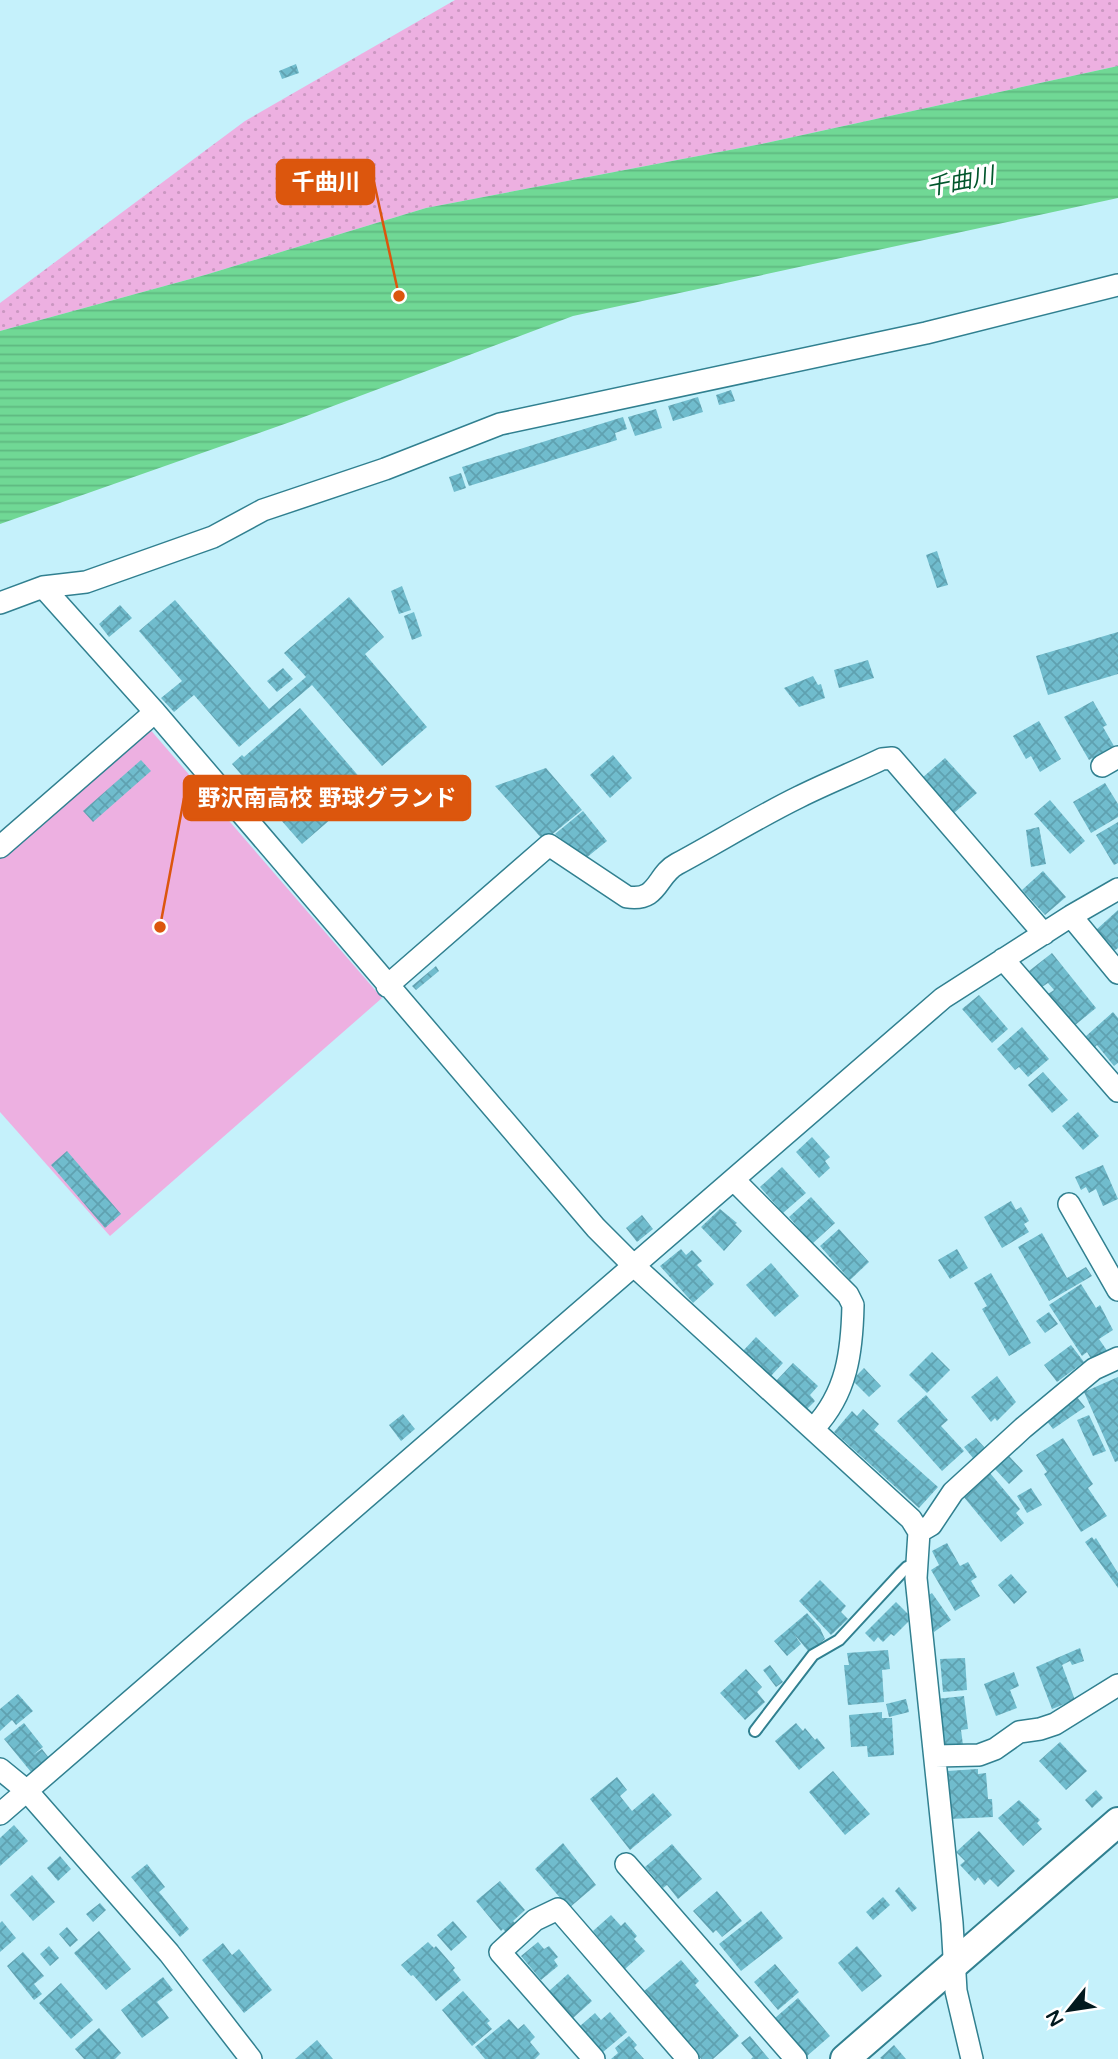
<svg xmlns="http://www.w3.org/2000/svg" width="1118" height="2059" viewBox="0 0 1118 2059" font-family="'Varela Round','Noto Sans JP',sans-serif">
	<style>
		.green { fill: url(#green-dots) }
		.pitch { fill: #edb0e1 }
		.water { fill: url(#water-rules) }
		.building { fill: url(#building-cross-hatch) }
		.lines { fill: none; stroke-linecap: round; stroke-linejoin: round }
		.service-casing { stroke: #318090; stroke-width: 14 }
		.minor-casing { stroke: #318090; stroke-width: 24 }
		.tertiary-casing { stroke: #318090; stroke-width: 32 }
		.service { stroke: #fff; stroke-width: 10 }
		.minor { stroke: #fff; stroke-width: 21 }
		.tertiary { stroke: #fff; stroke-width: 28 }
		.labels { text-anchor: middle; stroke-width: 6; stroke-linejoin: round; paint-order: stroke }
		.water-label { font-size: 23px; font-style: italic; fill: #01562c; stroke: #fff }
		.leader { fill: none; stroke: #dc560d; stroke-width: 2.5 }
		.callout-dot { fill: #dc560d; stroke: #fff; stroke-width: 2.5 }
		.callout { fill: #dc560d; stroke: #dc560d; stroke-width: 2.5 }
		.callout-label { font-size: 23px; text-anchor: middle; font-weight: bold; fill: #fff }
	</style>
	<defs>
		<pattern id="green-dots" width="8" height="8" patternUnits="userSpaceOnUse" patternTransform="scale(1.75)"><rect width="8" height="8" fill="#edb0e1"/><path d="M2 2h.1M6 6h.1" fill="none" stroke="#ca97c1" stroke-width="1.8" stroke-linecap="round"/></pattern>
		<pattern id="water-rules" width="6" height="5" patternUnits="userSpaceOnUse" patternTransform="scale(1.75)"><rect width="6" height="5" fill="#70d895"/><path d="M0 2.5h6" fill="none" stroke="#5fb980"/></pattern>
		<pattern id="building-cross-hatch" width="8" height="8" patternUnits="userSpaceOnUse" patternTransform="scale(1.75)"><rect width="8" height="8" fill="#70bccd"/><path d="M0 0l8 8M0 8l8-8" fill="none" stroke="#5fa1b0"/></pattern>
	</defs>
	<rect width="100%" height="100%" fill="#c5f1fb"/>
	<path class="green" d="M455 0H1118V66L766 143 426 208 205 275 0 331V303L245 121Z"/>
	<path class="pitch" d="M148 727 382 998 110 1236 0 1112V856Z"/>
	<path class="water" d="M1118 66V198L573 316 293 421 0 524V331L205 275 426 208 766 143Z"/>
	<path class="building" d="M296 64 299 73 282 79 279 71Z
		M731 390 735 401 719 405 716 395Z
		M698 397 703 412 673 421 668 406Z
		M656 409 662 428 635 436 628 417Z
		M623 417 627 429 615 433 617 440 469 486 462 467Z
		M461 473 466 488 454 492 449 477Z
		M937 551 948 585 937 588 926 555Z
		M402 586 411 610 399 614 391 591Z
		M349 597 384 637 365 654 427 727 382 766 312 685 239 747 194 695 174 712 161 698 182 681 139 631 175 600 269 709 306 677 284 653Z
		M120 605 132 618 109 637 99 624Z
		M414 612 422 636 412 640 404 616Z
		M1118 632V674L1048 695 1036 656Z
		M868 660 874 678 839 688 834 670Z
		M283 668 293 679 277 692 267 681Z
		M813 676 818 685 821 684 825 698 799 707 784 688Z
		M1093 701 1107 725 1103 727 1114 746 1089 760 1064 717Z
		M300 708 368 787 302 844 232 764 242 755 244 757Z
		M1039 721 1061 759 1040 772 1031 756 1026 759 1013 736Z
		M613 755 632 778 610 798 590 775Z
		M945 758 977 793 954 813 922 778Z
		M141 760 151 771 93 822 83 811Z
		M546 768 582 810 544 841 495 786Z
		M1105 783 1118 804V817L1091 833 1073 802Z
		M1050 800 1085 841 1070 854 1034 814Z
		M583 811 607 841 586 858 555 834Z
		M1118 822V863L1114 865 1096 835Z
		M1039 827 1046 864 1031 867 1026 830Z
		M1043 871 1066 897 1045 915 1022 890Z
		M1118 910V948L1114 951 1096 930Z
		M1052 953 1096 1008 1074 1026 1048 994 1054 990 1048 983 1042 987 1029 971Z
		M436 966 439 971 416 990 412 986Z
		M979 995 1008 1029 992 1043 962 1009Z
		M1113 1012 1118 1018V1063L1114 1066 1097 1045 1094 1048 1085 1037Z
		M1022 1027 1049 1059 1028 1077 1019 1067 1015 1070 997 1049Z
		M1043 1072 1068 1100 1052 1113 1028 1085Z
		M1078 1112 1099 1136 1083 1150 1062 1126Z
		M812 1137 830 1157 825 1161 830 1168 819 1178 796 1152Z
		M67 1151 121 1214 105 1228 51 1165Z
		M1103 1165 1118 1199 1103 1206 1096 1189 1089 1193 1086 1187 1081 1190 1075 1177Z
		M782 1167 806 1193 783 1213 760 1187Z
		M811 1197 835 1223 812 1244 789 1217Z
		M1011 1201 1016 1210 1021 1207 1029 1221 1024 1224 1029 1232 1002 1248 984 1217Z
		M720 1209 737 1223 735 1224 742 1231 724 1251 701 1227Z
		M642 1215 653 1229 637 1242 626 1228Z
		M839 1229 869 1262 850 1280 820 1246Z
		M1042 1233 1067 1278 1086 1267 1092 1276 1049 1301 1018 1247Z
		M681 1249 686 1255 692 1250 702 1261 697 1265 714 1284 693 1303 660 1266Z
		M957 1249 968 1268 950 1279 938 1260Z
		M771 1263 799 1296 775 1317 746 1285Z
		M991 1273 1031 1343 1009 1356 982 1309 987 1306 974 1283Z
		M1081 1284 1096 1308 1100 1305 1113 1330 1099 1339 1108 1352 1093 1362 1087 1352 1082 1356 1049 1305Z
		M1049 1312 1058 1324 1045 1333 1036 1321Z
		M756 1337 783 1363 770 1377 743 1351Z
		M1071 1345 1084 1362 1057 1382 1044 1365Z
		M932 1352 950 1370 927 1393 909 1375Z
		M793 1363 818 1386 810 1395 815 1401 806 1410 776 1381Z
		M864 1368 881 1386 869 1397 852 1380Z
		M997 1376 1016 1402 997 1421 995 1418 991 1422 971 1397Z
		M1118 1377V1461L1115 1462 1084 1392Z
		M926 1395 948 1420 941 1426 964 1451 942 1471 897 1421Z
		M1077 1397 1085 1407 1053 1429 1046 1420Z
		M863 1409 879 1424 874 1430 938 1487 919 1508 834 1432 852 1411 857 1416Z
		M403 1414 415 1429 401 1441 389 1425Z
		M1089 1415 1106 1451 1093 1456 1077 1420Z
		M976 1438 985 1448 973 1458 964 1447Z
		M1063 1438 1093 1484 1088 1488 1107 1516 1081 1532 1044 1474 1047 1472 1036 1455Z
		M1008 1455 1023 1471 1009 1484 994 1468Z
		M990 1473 1020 1509 1016 1513 1024 1523 1001 1542 963 1496Z
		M1031 1488 1042 1505 1027 1513 1017 1496Z
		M1092 1537 1094 1540 1096 1538 1118 1573V1588L1085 1542Z
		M947 1543 960 1566 968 1562 977 1577 971 1581 980 1596 955 1611 931 1570 939 1565 932 1551Z
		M1011 1574 1027 1592 1014 1604 998 1585Z
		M820 1580 846 1606 841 1612 848 1619 831 1635 799 1601Z
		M932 1593 951 1620 934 1632 929 1624 927 1596Z
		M896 1602 912 1618 894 1636 891 1634 883 1642 878 1637 874 1642 865 1633Z
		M807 1613 820 1628 825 1639 809 1652 794 1634 801 1644 787 1656 774 1641Z
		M1080 1648 1084 1661 1072 1665 1070 1661 1062 1665 1075 1700 1052 1709 1036 1667Z
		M888 1650 890 1669 882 1670 884 1702 848 1705 844 1665H849L847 1653Z
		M965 1658 967 1690 943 1692 940 1659Z
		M770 1665 783 1682 776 1687 763 1670Z
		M746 1669 762 1687 757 1692 765 1702 745 1720 720 1693Z
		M1014 1672 1019 1686 1010 1690 1017 1708 996 1716 984 1684Z
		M18 1694 33 1711 16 1725 12 1720 0 1731V1709Z
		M964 1696 968 1729 961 1730 963 1745 942 1747 936 1699Z
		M906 1699 909 1712 889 1717 886 1704Z
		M882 1712V1718H892L894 1755 868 1757 867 1746 851 1747 849 1715Z
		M24 1723 43 1747 33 1755 42 1749 49 1758 31 1772 4 1739Z
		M796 1723 803 1731 805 1728 815 1740 817 1738 825 1748 799 1770 775 1741Z
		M1060 1742 1087 1771 1066 1790 1039 1761Z
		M978 1769V1774L986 1773 988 1799H992L993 1817 950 1819 947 1771Z
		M833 1771 870 1814 845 1835 809 1792Z
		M617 1777 627 1790 620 1796 632 1811 653 1793 672 1815 630 1850 590 1799Z
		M1096 1790 1103 1798 1092 1808 1085 1800Z
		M1019 1800 1040 1820 1037 1823 1042 1829 1023 1846 998 1818Z
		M14 1825 28 1841 0 1866V1838Z
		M979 1831 1015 1871 998 1887 990 1879 984 1885 978 1877 975 1881 960 1865 965 1861 956 1852Z
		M563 1843 596 1885 569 1908 535 1869Z
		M672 1844 702 1879 678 1899 667 1885 663 1888 645 1867Z
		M60 1856 71 1869 58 1881 47 1868Z
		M147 1864 165 1887 159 1892 189 1929 180 1937 131 1877Z
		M32 1875 55 1902 33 1921 10 1895Z
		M500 1881 525 1910 513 1921 516 1924 506 1932 503 1929 501 1931 476 1901Z
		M899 1887 917 1908 912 1912 895 1891Z
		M717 1891 742 1921 722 1937 716 1930 713 1933 693 1911Z
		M883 1897 890 1905 873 1920 866 1912Z
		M100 1903 106 1910 93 1922 86 1914Z
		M761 1911 783 1938 741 1971 719 1944Z
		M611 1915 621 1926 625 1922 637 1936 634 1939 645 1951 625 1969 593 1931Z
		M2 1921 16 1938 0 1952V1923Z
		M453 1921 467 1937 451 1951 437 1935Z
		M67 1927 78 1940 70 1947 59 1934Z
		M99 1931 131 1969 106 1990 74 1953Z
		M428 1942 434 1948 436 1946 455 1968 453 1970 461 1980 436 2001 413 1975 411 1976 401 1965Z
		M538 1942 544 1949 549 1946 558 1957 554 1960 558 1966 541 1980 521 1956Z
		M223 1943 232 1955 239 1949 272 1990 244 2013 202 1960Z
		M49 1946 59 1958 50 1966 40 1954Z
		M857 1946 882 1976 862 1992 838 1963Z
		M23 1952 44 1976 34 1984 42 1994 34 2000 7 1966Z
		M681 1960 699 1981 695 1985 739 2036 713 2059H701L643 1992Z
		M775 1964 799 1992 778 2010 754 1982Z
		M568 1974 592 2001 573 2018 549 1991Z
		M163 1977 173 1990 157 2002 169 2018 142 2038 121 2010Z
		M61 1983 93 2020 71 2039 39 2003Z
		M463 1991 490 2021 487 2023 492 2029 472 2046 442 2010Z
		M798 1998 830 2036 807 2056 775 2018Z
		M610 2012 627 2032 603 2052 580 2026 595 2013 601 2020Z
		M509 2019 518 2029 524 2024 535 2037 530 2042 540 2054 535 2059H485L475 2047Z
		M99 2028 121 2053 115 2059H84L75 2049Z
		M629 2036 637 2045 634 2048 644 2059H611L618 2053 615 2048Z
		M750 2036 769 2059H751L753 2057 741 2043Z
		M317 2040 333 2059H295Z
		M894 2045 906 2059H882L880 2058Z"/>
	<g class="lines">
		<defs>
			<path id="service" d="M755 1731 813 1655 839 1640 901 1573 907 1567 917 1564"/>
			<path id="minor" d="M43 587 155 712 596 1228 633 1265 911 1519 919 1532
				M0 603 43 587 86 582 213 537 263 510 385 469 500 424 926 333 1118 285
				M1102 766 1118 757
				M0 847 155 712
				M1071 916 1118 973
				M1003 959 1118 1091
				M387 986 549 845 627 897C659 902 656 875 677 864 718 842 758 817 799 797 827 783 855 772 882 759L892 758 1044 934
				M734 1180 848 1295 853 1305C852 1352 847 1393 814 1428
				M1069 1204 1118 1290
				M935 1756 979 1755 995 1749 1019 1732 1040 1729 1055 1724 1118 1685
				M0 1769 27 1791 169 1953 251 2059
				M0 1814 943 998 1071 916 1118 889
				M626 1864 796 2059
				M594 2059 500 1952 535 1920 558 1909 688 2059
				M972 2059 956 1991 952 1923 916 1578 919 1532 931 1525 953 1492 1023 1428 1094 1369 1118 1358"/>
			<path id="tertiary" d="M845 2059 1118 1822"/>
		</defs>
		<use href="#service" class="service-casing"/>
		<use href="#minor" class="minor-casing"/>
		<use href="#tertiary" class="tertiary-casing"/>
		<use href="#service" class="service"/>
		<use href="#minor" class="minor"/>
		<use href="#tertiary" class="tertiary"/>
	</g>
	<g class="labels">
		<g class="water-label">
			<text transform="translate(960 181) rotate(-11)" y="8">千曲川</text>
		</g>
	</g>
	<path class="leader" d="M399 296L374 182M160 927L184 798"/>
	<g class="callout-dot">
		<circle cx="399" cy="296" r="7"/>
		<circle cx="160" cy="927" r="7"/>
	</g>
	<g class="callout">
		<rect x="277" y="160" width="97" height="44" rx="7"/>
		<rect x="184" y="776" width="286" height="44" rx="7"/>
	</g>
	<g class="callout-label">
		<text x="326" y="190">千曲川</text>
		<text x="327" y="806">野沢南高校 野球グランド</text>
	</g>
	<g transform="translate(1069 2010) rotate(240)" stroke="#ffffff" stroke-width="5" paint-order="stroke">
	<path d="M0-5L12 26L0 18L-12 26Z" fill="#02191e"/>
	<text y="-10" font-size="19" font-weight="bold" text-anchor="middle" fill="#02191e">N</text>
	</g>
</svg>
